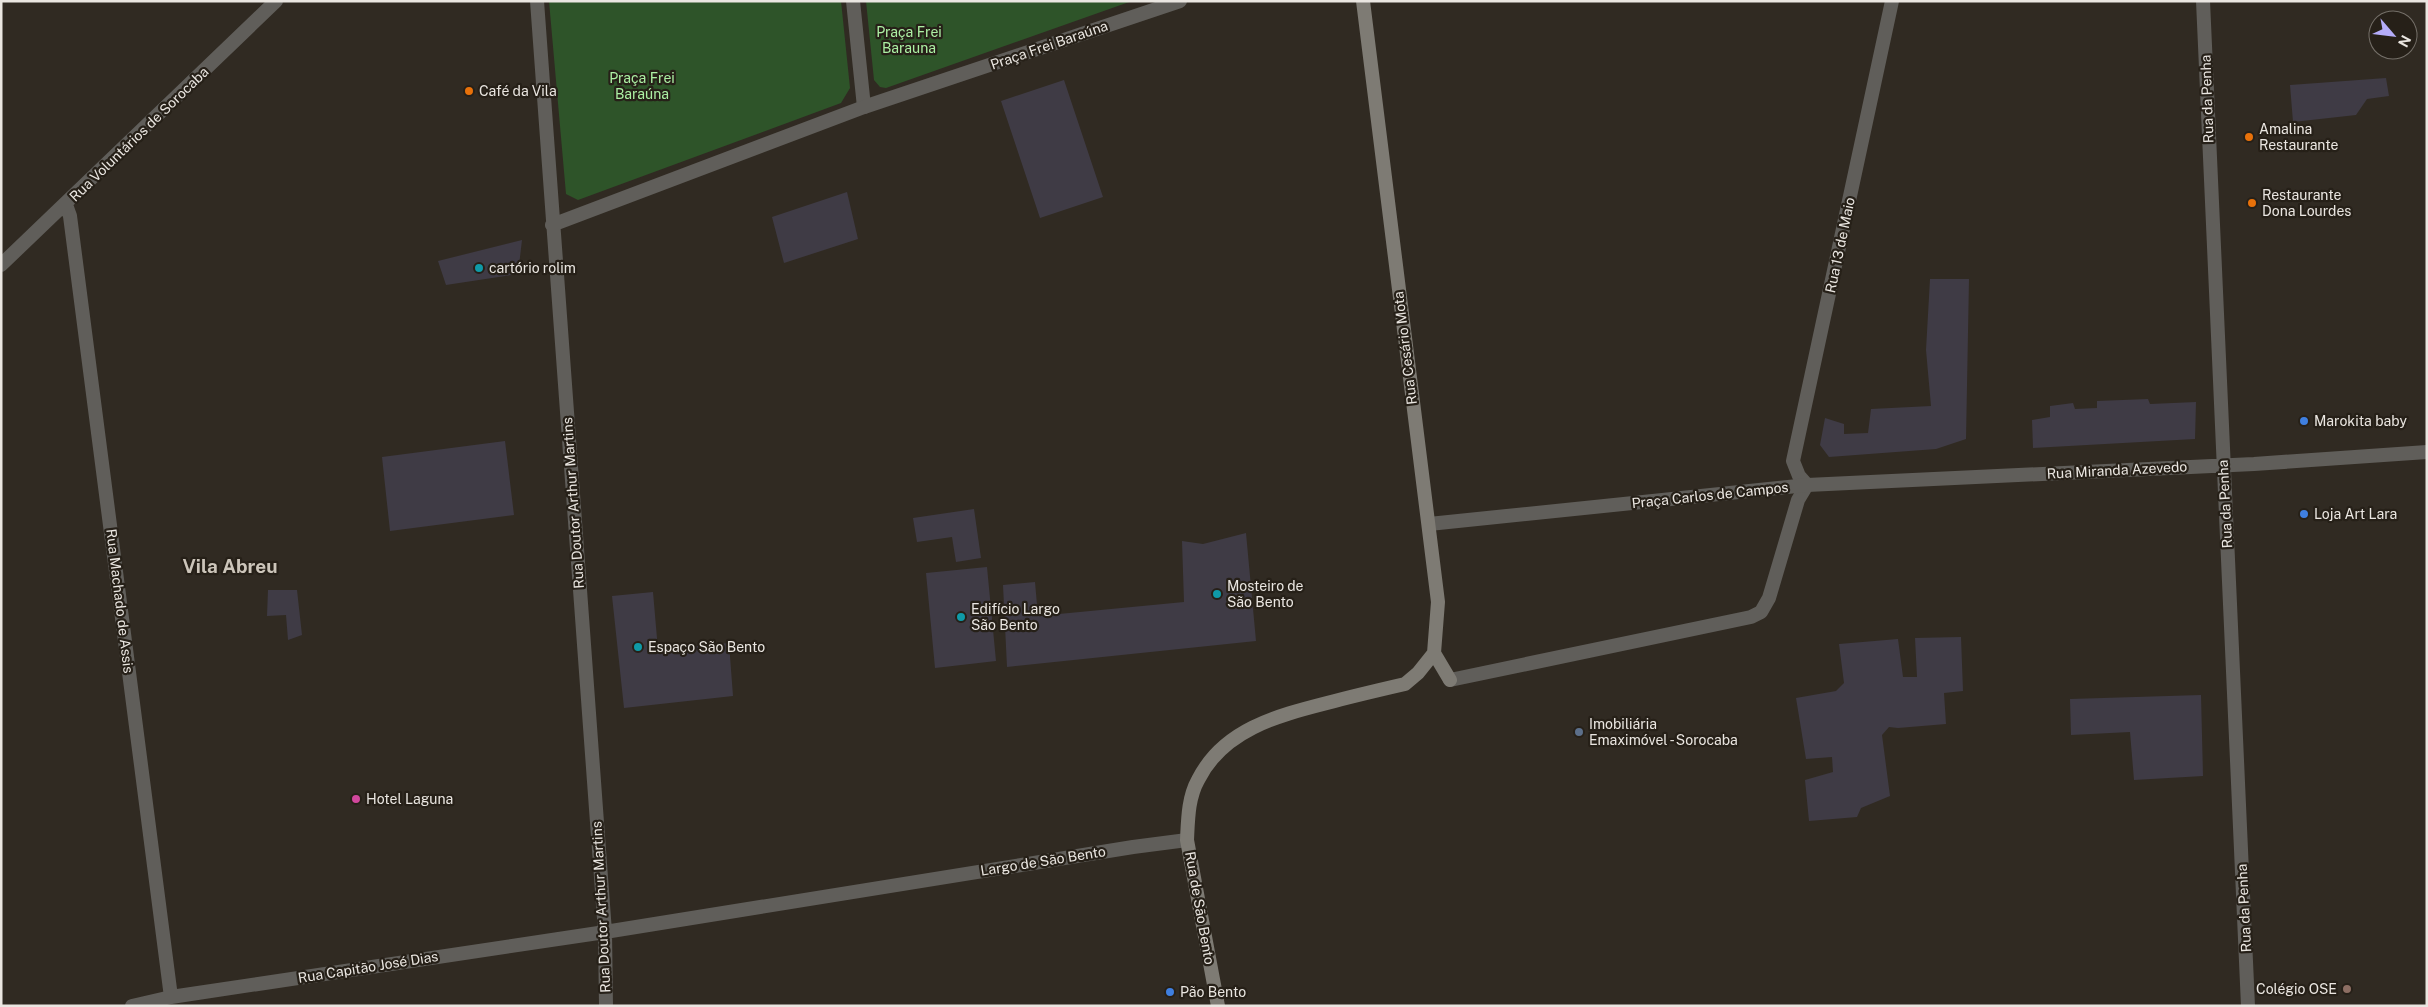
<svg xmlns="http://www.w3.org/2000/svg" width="2428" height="1007" viewBox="0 0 2428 1007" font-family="'Public Sans',sans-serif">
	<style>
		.green { fill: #2e5429 }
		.building { fill: #3f3b45 }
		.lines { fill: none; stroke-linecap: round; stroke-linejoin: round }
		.service { stroke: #605e5a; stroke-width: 14 }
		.minor { stroke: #605e5a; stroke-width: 14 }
		.tertiary { stroke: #605e5a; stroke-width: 14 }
		.secondary { stroke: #7e7b74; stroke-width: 14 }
		.food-dot { fill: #e8710a; stroke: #262018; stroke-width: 2 }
		.culture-dot { fill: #0f9aa8; stroke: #262018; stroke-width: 2 }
		.shop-dot { fill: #3f7fe0; stroke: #262018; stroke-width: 2 }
		.service-dot { fill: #5c6f8a; stroke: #262018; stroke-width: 2 }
		.hotel-dot { fill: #d1479c; stroke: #262018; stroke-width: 2 }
		.education-dot { fill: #8d6e63; stroke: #262018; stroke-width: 2 }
		.labels { text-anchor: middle; stroke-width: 4.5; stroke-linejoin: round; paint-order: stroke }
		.park-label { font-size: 14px; fill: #acefa3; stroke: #262018 }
		.street-label { font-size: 14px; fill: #eae6e1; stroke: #262018 }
		.poi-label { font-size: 14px; fill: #eae6e1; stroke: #262018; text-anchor: start }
		.district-label { font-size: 19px; font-weight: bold; fill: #ccc5ba; stroke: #262018 }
	</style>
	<rect width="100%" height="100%" fill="#302a22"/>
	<path class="green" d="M549 1H841L850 88 841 103 578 200 566 194Z
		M866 1H1132L886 88 880 87 874 80Z"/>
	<path class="building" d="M2386 78 2389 96 2367 99 2356 115 2293 122 2290 85Z
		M1064 80 1103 197 1040 218 1001 101Z
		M847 192 858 239 784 263 772 217Z
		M522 240 518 274 446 285 438 261Z
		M1930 279H1969L1966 439 1936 449 1829 457 1820 445 1825 418 1844 424V434L1868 433 1871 409 1931 406 1926 350Z
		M2148 399 2150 404 2196 402 2195 439 2033 448 2032 420 2050 417V406L2073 403 2075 409 2097 408V401Z
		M505 441 514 515 390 531 382 457Z
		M974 509 981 558 956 562 952 537 917 542 913 518Z
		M1246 533 1256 641 1007 667 1003 585 1035 582 1038 616 1184 602 1182 541 1203 544Z
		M987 567 996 661 935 668 926 573Z
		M268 590H297L302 635 288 640 286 615 267 616Z
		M653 592 658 650 729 643 733 696 624 708 612 596Z
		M1961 637 1963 691 1944 693 1946 724 1898 728 1889 727 1882 735 1890 796 1861 808 1857 817 1809 821 1805 780 1833 772 1832 757 1806 759 1796 698 1836 691 1844 683 1839 644 1898 639 1903 677H1917L1915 638Z
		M2201 695 2203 776 2134 780 2130 732 2071 735 2070 699Z"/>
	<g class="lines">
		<path class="service" d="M853 1 864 107
			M1450 680 1751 617 1761 612 1769 598 1798 500 1807 485"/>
		<path class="minor" d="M537 1 605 932 606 1006
			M66 205 70 216 171 997
			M552 225 864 107 1180 1
			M1 265 276 1
			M1807 485 1799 476 1793 461 1892 1
			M132 1006 171 997 605 932 1133 847 1187 840"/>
		<path class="tertiary" d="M2203 1 2248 1006
			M1429 524 1807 485 2254 464 2427 452"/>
		<path class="secondary" d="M1434 653 1450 680
			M1218 1006 1187 840C1188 820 1188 798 1198 780 1223 730 1276 716 1327 703 1353 696 1379 690 1405 684L1418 673 1434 653 1438 602 1363 1"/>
	</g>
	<g class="food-dot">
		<circle cx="469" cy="91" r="5"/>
		<circle cx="2249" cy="137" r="5"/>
		<circle cx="2252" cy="203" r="5"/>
	</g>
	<g class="culture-dot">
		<circle cx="479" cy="268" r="5"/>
		<circle cx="1217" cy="594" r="5"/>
		<circle cx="961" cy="617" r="5"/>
		<circle cx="638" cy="647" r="5"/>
	</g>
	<g class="shop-dot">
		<circle cx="2304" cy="421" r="5"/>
		<circle cx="2304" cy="514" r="5"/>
		<circle cx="1170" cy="992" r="5"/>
	</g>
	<circle class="service-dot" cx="1579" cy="732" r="5"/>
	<circle class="hotel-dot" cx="356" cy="799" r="5"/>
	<circle class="education-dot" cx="2347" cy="989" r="5"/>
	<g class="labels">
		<g class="park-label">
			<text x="909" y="37">Praça Frei<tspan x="909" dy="16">Barauna</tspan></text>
			<text x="642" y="83">Praça Frei<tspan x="642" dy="16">Baraúna</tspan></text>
		</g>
		<g class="street-label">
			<text transform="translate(1049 45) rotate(-19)" y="5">Praça Frei Baraúna</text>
			<text transform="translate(2207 99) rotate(-92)" y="5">Rua da Penha</text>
			<text transform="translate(139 134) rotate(-44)" y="5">Rua Voluntários de Sorocaba</text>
			<text transform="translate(1840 245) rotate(-78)" y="5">Rua 13 de Maio</text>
			<text transform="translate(1405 348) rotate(-97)" y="5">Rua Cesário Mota</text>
			<text transform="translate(2117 470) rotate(-3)" y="5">Rua Miranda Azevedo</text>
			<text transform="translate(1710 495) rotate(-6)" y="5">Praça Carlos de Campos</text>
			<text transform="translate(573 503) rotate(-94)" y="5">Rua Doutor Arthur Martins</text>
			<text transform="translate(2225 504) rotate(-93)" y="5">Rua da Penha</text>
			<text transform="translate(120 601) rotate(83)" y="5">Rua Machado de Assis</text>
			<text transform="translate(1043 861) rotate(-9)" y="5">Largo de São Bento</text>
			<text transform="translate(601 907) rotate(-93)" y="5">Rua Doutor Arthur Martins</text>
			<text transform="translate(1200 908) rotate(80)" y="5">Rua de São Bento</text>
			<text transform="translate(2244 908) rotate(-93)" y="5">Rua da Penha</text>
			<text transform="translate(368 967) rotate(-9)" y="5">Rua Capitão José Dias</text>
		</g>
		<g class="poi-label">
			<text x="479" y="96">Café da Vila</text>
			<text x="2259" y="134">Amalina<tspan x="2259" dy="16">Restaurante</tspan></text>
			<text x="2262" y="200">Restaurante<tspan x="2262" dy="16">Dona Lourdes</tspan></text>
			<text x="489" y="273">cartório rolim</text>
			<text x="2314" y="426">Marokita baby</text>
			<text x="2314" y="519">Loja Art Lara</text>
			<text x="1227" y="591">Mosteiro de<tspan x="1227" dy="16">São Bento</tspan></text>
			<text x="971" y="614">Edifício Largo<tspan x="971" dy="16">São Bento</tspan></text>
			<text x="648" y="652">Espaço São Bento</text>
			<text x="1589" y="729">Imobiliária<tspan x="1589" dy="16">Emaximóvel - Sorocaba</tspan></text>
			<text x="366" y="804">Hotel Laguna</text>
			<text x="2337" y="994" text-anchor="end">Colégio OSE</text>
			<text x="1180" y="997">Pão Bento</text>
		</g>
		<g class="district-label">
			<text x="230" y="573">Vila Abreu</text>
		</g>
	</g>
	<rect width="2428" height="1007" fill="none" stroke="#eae6e1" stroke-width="5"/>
	<g transform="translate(2393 35) rotate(118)"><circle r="24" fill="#262018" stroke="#746f68"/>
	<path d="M0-4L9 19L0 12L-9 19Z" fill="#b4acf9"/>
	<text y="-8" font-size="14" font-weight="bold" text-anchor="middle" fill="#eae6e1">N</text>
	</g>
</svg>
